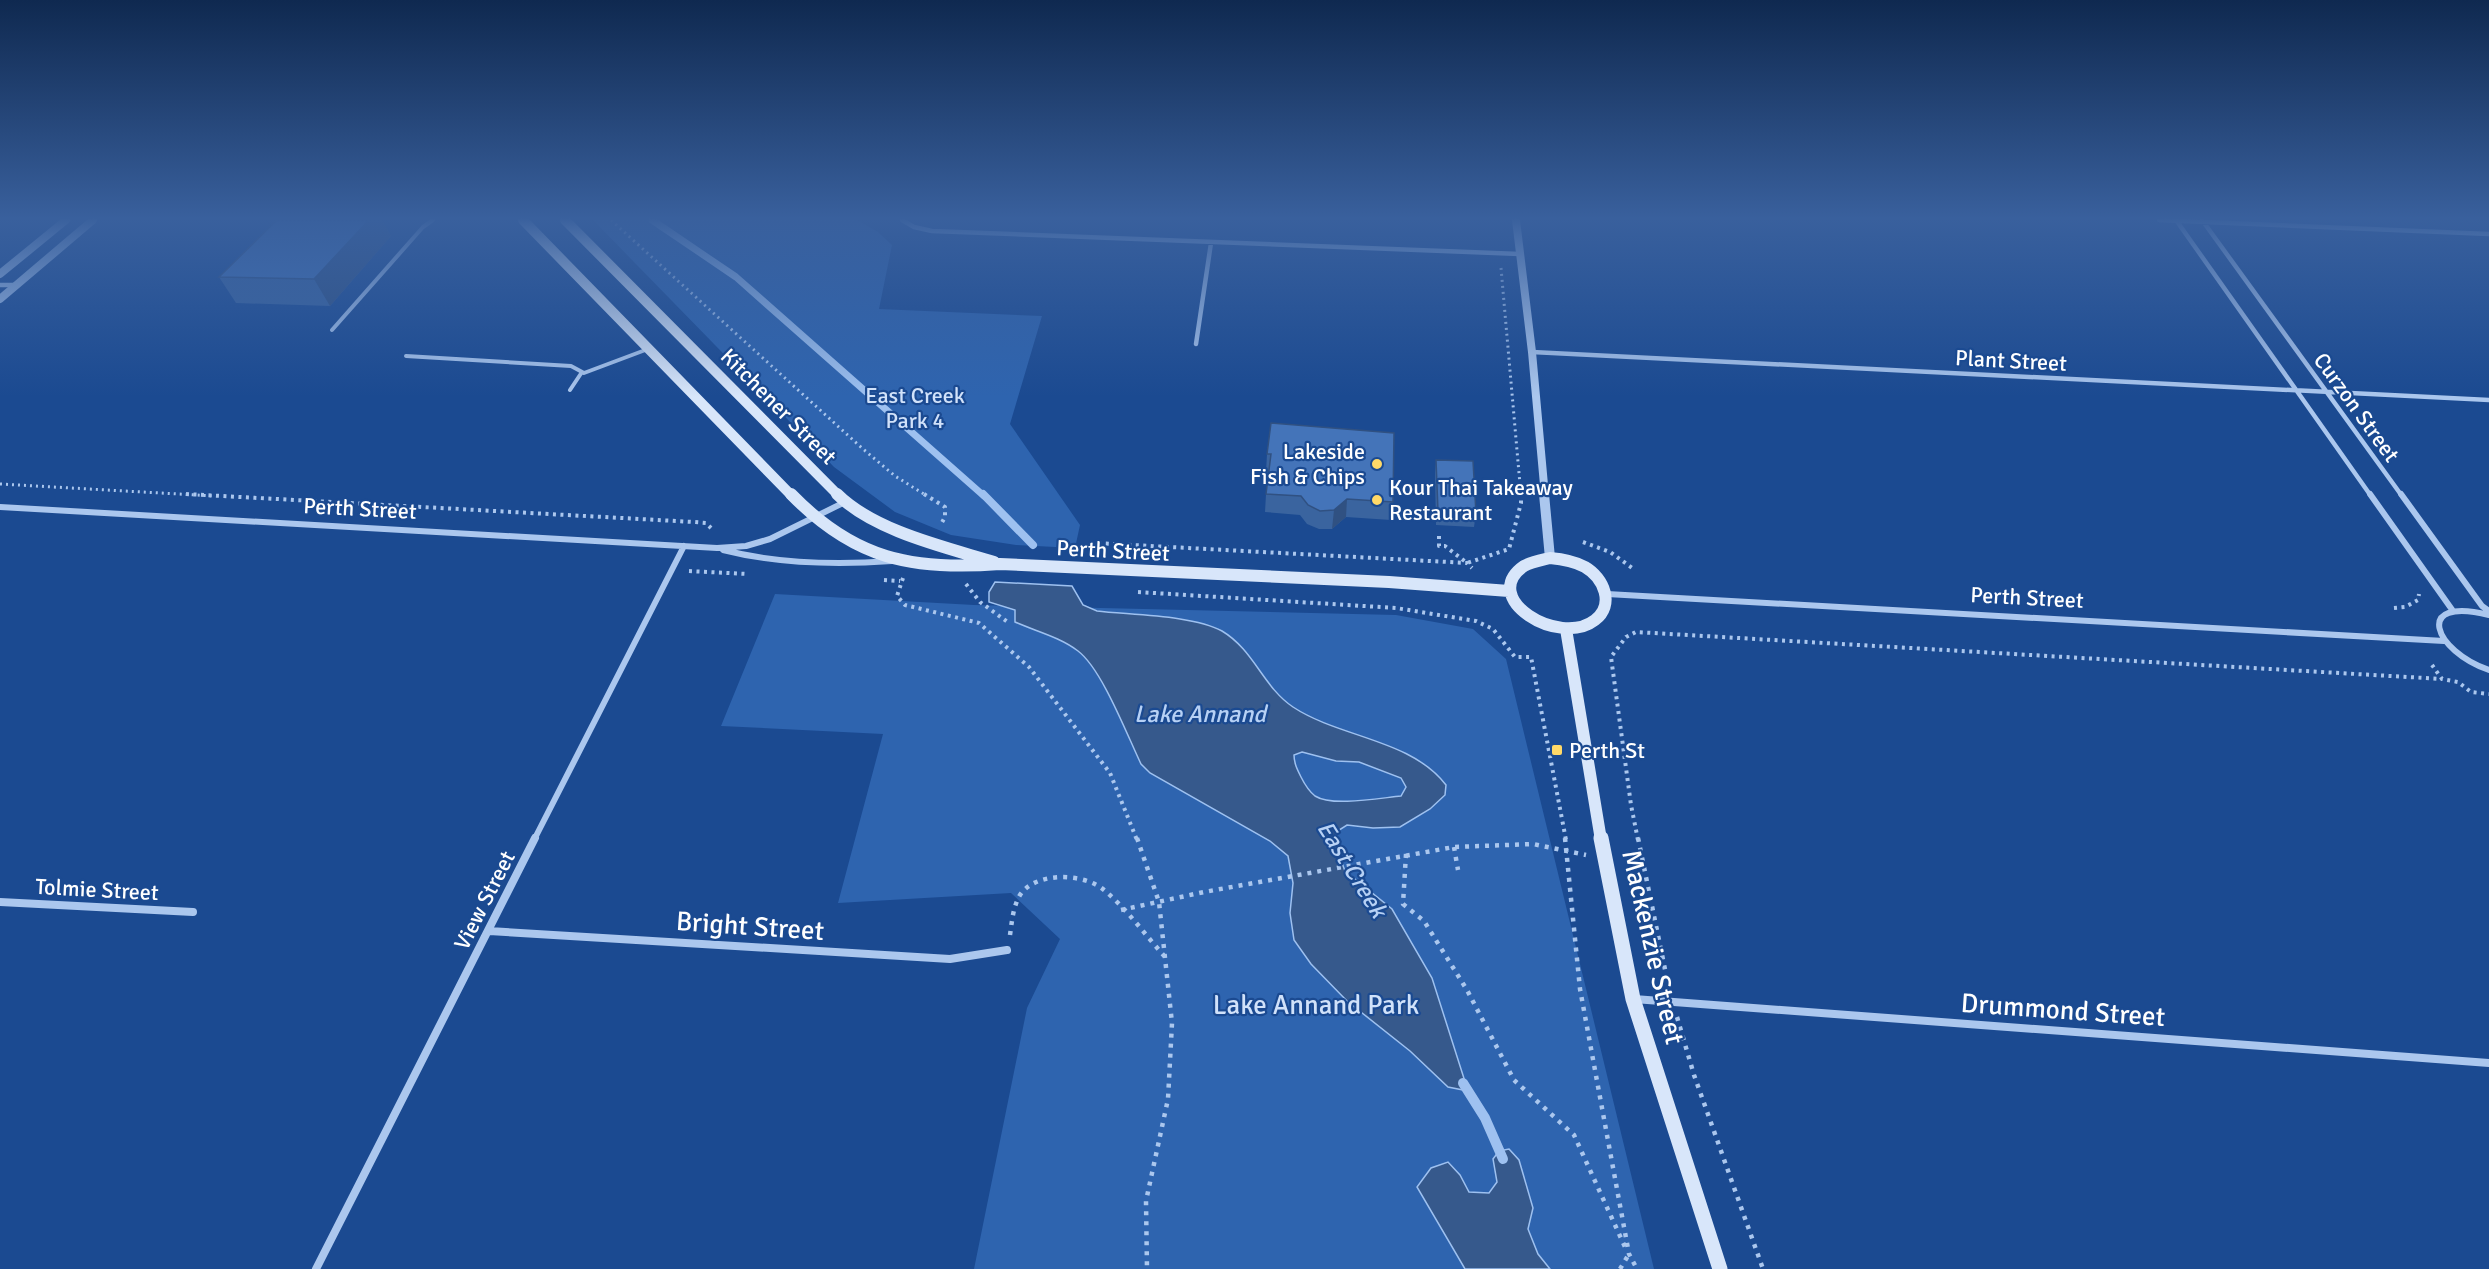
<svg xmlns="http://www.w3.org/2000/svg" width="2489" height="1269" viewBox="0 0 2489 1269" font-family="Signika,sans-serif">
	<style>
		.green { fill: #2e64af }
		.water { fill: #36598c; stroke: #9ec1f0; stroke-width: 1.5; fill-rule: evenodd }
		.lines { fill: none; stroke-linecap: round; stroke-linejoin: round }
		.stream-far2 { stroke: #9ec1f0; stroke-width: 7 }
		.stream-far1 { stroke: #9ec1f0; stroke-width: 8 }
		.stream { stroke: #9ec1f0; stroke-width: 10 }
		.path-far2 { stroke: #abc7ee; stroke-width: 3; stroke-dasharray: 2 4; stroke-linecap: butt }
		.path-far1 { stroke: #abc7ee; stroke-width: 4; stroke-dasharray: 3 4.5; stroke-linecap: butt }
		.path { stroke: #abc7ee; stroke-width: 4.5; stroke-dasharray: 4 6; stroke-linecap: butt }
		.service { stroke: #abc7ee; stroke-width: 4 }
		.minor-far2 { stroke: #abc7ee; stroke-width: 4.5 }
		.minor-far1 { stroke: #abc7ee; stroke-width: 6 }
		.minor { stroke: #abc7ee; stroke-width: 8 }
		.tertiary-far1 { stroke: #abc7ee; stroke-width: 8 }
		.tertiary { stroke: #abc7ee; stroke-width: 10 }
		.secondary-far2 { stroke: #d8e6fa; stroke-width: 10 }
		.secondary-far1 { stroke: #d8e6fa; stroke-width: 12 }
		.secondary { stroke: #d8e6fa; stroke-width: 15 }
		.wall { fill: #3a649f }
		.shaded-wall { fill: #305182 }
		.building { fill: #4474b9; stroke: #305182; stroke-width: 1.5 }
		.poi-dot { fill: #ffd968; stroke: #1b4a91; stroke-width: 2 }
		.labels { text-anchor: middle; stroke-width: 4.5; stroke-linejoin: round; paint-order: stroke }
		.street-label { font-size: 22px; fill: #fff; stroke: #1b4a91 }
		.park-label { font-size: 22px; fill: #d1e2fa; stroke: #1b4a91 }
		.poi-label { font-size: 22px; fill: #fff; stroke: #1b4a91; text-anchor: start }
		.water-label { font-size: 24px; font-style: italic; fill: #b7d1f5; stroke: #1b4a91 }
		.near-street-label { font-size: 27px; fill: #fff; stroke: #1b4a91 }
		.near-park-label { font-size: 27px; fill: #d1e2fa; stroke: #1b4a91 }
	</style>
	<rect width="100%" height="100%" fill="#1b4a91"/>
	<path class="green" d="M593 220H857L878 232 892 245 879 309 1042 316 1010 424 1080 525 1075 548 1016 545 951 535 895 512 834 467Z
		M775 594 974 605 1396 615 1473 629 1506 659 1654 1269H974L1027 1008 1060 939 1011 893 838 903 883 734 721 726Z"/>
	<path class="water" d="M995 582 1072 586 1083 605 1097 611C1131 615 1193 615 1222 631 1254 650 1263 687 1293 707 1340 738 1411 739 1446 785L1445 795 1430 809 1400 827 1373 828 1347 825 1336 832 1335 844 1345 871 1392 909 1432 978 1468 1091 1448 1087 1410 1051 1347 1001 1311 964 1294 940 1290 913 1293 883 1288 856 1270 841 1150 773 1141 764C1127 735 1102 669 1078 651 1060 637 1035 631 1015 622V610L989 602V592ZM1302 752 1336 761 1359 762 1401 778 1406 787 1401 796C1380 798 1332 807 1315 796 1310 792 1304 783 1301 777 1297 769 1294 763 1294 755Z
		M1509 1149 1519 1160 1533 1208 1528 1229 1538 1254 1550 1269H1465L1417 1187 1431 1168 1448 1162 1460 1175 1469 1192 1489 1193 1497 1182 1493 1159 1499 1151Z"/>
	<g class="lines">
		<path class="stream-far2" d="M652 220 736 277 984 496"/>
		<path class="stream-far1" d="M983 494 1033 545"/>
		<path class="stream" d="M1463 1083 1485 1118 1503 1159"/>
		<path class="path-far2" d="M611 220 863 449 895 476 927 496
			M1501 268 1521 496
			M0 484 214 496"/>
		<path class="path-far1" d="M186 494 694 522 706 523 711 528
			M924 494 945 507V517L940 526
			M1439 536V546H1445L1467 563 1509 549 1521 503V494
			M1583 542 1610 552 1635 570
			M1084 547 1095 543 1467 563 1472 568
			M689 571 747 574
			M903 578 897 596 905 605 979 623 1029 667 1110 773 1137 840
			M884 580 900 581
			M966 584 980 602 1009 623
			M1138 592 1396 608 1476 621 1493 629 1515 657H1531L1566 840
			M2394 608 2405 607 2418 600 2419 594
			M2432 665 2442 679 2458 682 2471 692 2489 694
			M1638 840 1631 805 1611 657 1626 637 1636 632 2442 679"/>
		<path class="path" d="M1137 838 1159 902 1172 1023 1168 1099 1146 1201 1147 1269
			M1565 838 1580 989 1629 1254 1637 1269
			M1638 838 1668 984
			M1454 847 1458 870
			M1406 854 1403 904 1424 921 1467 990 1514 1080 1574 1135 1625 1247
			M1121 910 1204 892 1454 847 1533 844 1586 855
			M1010 935C1012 921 1013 907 1020 895 1036 871 1084 873 1104 890 1127 909 1146 936 1166 958
			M1677 1017 1694 1075 1763 1269
			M1620 1269 1629 1254"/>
		<path class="service" d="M332 330 423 227 433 220
			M406 356 571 366 584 373 648 349
			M570 390 582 372"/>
		<path class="minor-far2" d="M902 220 914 227 932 231 1520 254
			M2159 220 2489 234
			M2176 220 2371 496
			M2202 220 2402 496
			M0 285H16
			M1196 344 1211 243
			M1532 352 2489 400"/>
		<path class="minor-far1" d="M2370 494 2453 611
			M2401 494 2482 606 2489 611
			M0 507 717 548 746 546 770 539 845 502
			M723 550C778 564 835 565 892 561
			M1607 594 2444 641
			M2489 615C2412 596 2434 651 2489 670
			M534 840 684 546"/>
		<path class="minor" d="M0 902 193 912
			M489 931 950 959 1007 950
			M1634 999 2489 1063
			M316 1269 535 838"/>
		<path class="tertiary-far1" d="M1516 220 1532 352 1545 496
			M0 274 66 220
			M0 299 93 220"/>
		<path class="tertiary" d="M1544 494 1550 558"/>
		<path class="secondary-far2" d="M523 220 792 496
			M565 220 839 496"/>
		<path class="secondary-far1" d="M791 494C854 559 912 571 1000 564L1389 582 1509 591
			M837 494C874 531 945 547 994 562
			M1550 558C1562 559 1574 561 1585 567 1604 578 1615 605 1595 620 1559 648 1478 598 1524 566 1531 562 1542 560 1550 558Z
			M1566 629 1601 840"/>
		<path class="secondary" d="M1601 838 1633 999 1720 1269"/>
	</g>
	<path class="wall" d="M277 220H382L391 236 330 306 236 303 219 277Z
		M1271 423 1393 502 1391 520 1346 517 1332 529H1319L1307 524 1300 515 1265 512 1266 494 1268 473 1266 472 1267 454Z
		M1436 460 1476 513 1474 527 1436 525 1435 473Z"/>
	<path class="shaded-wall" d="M369 220H382L391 236 330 306 314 279Z
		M1347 499 1346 517 1332 529 1334 510Z"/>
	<path class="building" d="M277 220H369L314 279 219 277Z
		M1271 423 1394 433 1393 502 1347 499 1334 510 1320 511 1308 505 1301 496 1266 494 1271 454H1267Z
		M1436 460 1473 461 1476 513 1438 511Z"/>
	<linearGradient id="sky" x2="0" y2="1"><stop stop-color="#0f2950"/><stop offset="0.55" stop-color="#39609d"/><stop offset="1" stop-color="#39609d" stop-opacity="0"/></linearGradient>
	<rect width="2489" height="397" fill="url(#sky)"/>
	<g class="poi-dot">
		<circle cx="1377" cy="464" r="6"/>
		<circle cx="1377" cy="500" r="6"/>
		<rect x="1551" y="744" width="12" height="12" rx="3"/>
	</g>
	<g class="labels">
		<g class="street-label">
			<text transform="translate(2011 360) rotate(3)" y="8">Plant Street</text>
			<text transform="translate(779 406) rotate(45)" y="8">Kitchener Street</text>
			<text transform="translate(2357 407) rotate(54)" y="8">Curzon Street</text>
			<text transform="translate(360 508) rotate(3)" y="8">Perth Street</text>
			<text transform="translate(1113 550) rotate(3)" y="8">Perth Street</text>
			<text transform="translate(2027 597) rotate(3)" y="8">Perth Street</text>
			<text transform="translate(97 889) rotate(3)" y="8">Tolmie Street</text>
			<text transform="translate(484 900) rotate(-63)" y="8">View Street</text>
		</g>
		<g class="park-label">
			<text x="915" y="403">East Creek<tspan x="915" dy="25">Park 4</tspan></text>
		</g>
		<g class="poi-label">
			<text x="1365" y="459" text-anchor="end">Lakeside<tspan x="1365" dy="25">Fish &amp; Chips</tspan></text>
			<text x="1389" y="495">Kour Thai Takeaway<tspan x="1389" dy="25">Restaurant</tspan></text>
			<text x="1569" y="758">Perth St</text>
		</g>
		<g class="water-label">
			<text x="1200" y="722">Lake Annand</text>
			<text transform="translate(1352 869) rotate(58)" y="8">East Creek</text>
		</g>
		<g class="near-street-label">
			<text transform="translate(750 926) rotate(4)" y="9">Bright Street</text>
			<text transform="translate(1653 947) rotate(77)" y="9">Mackenzie Street</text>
			<text transform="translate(2063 1010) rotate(4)" y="9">Drummond Street</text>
		</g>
		<g class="near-park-label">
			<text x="1316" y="1014">Lake Annand Park</text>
		</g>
	</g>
</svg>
